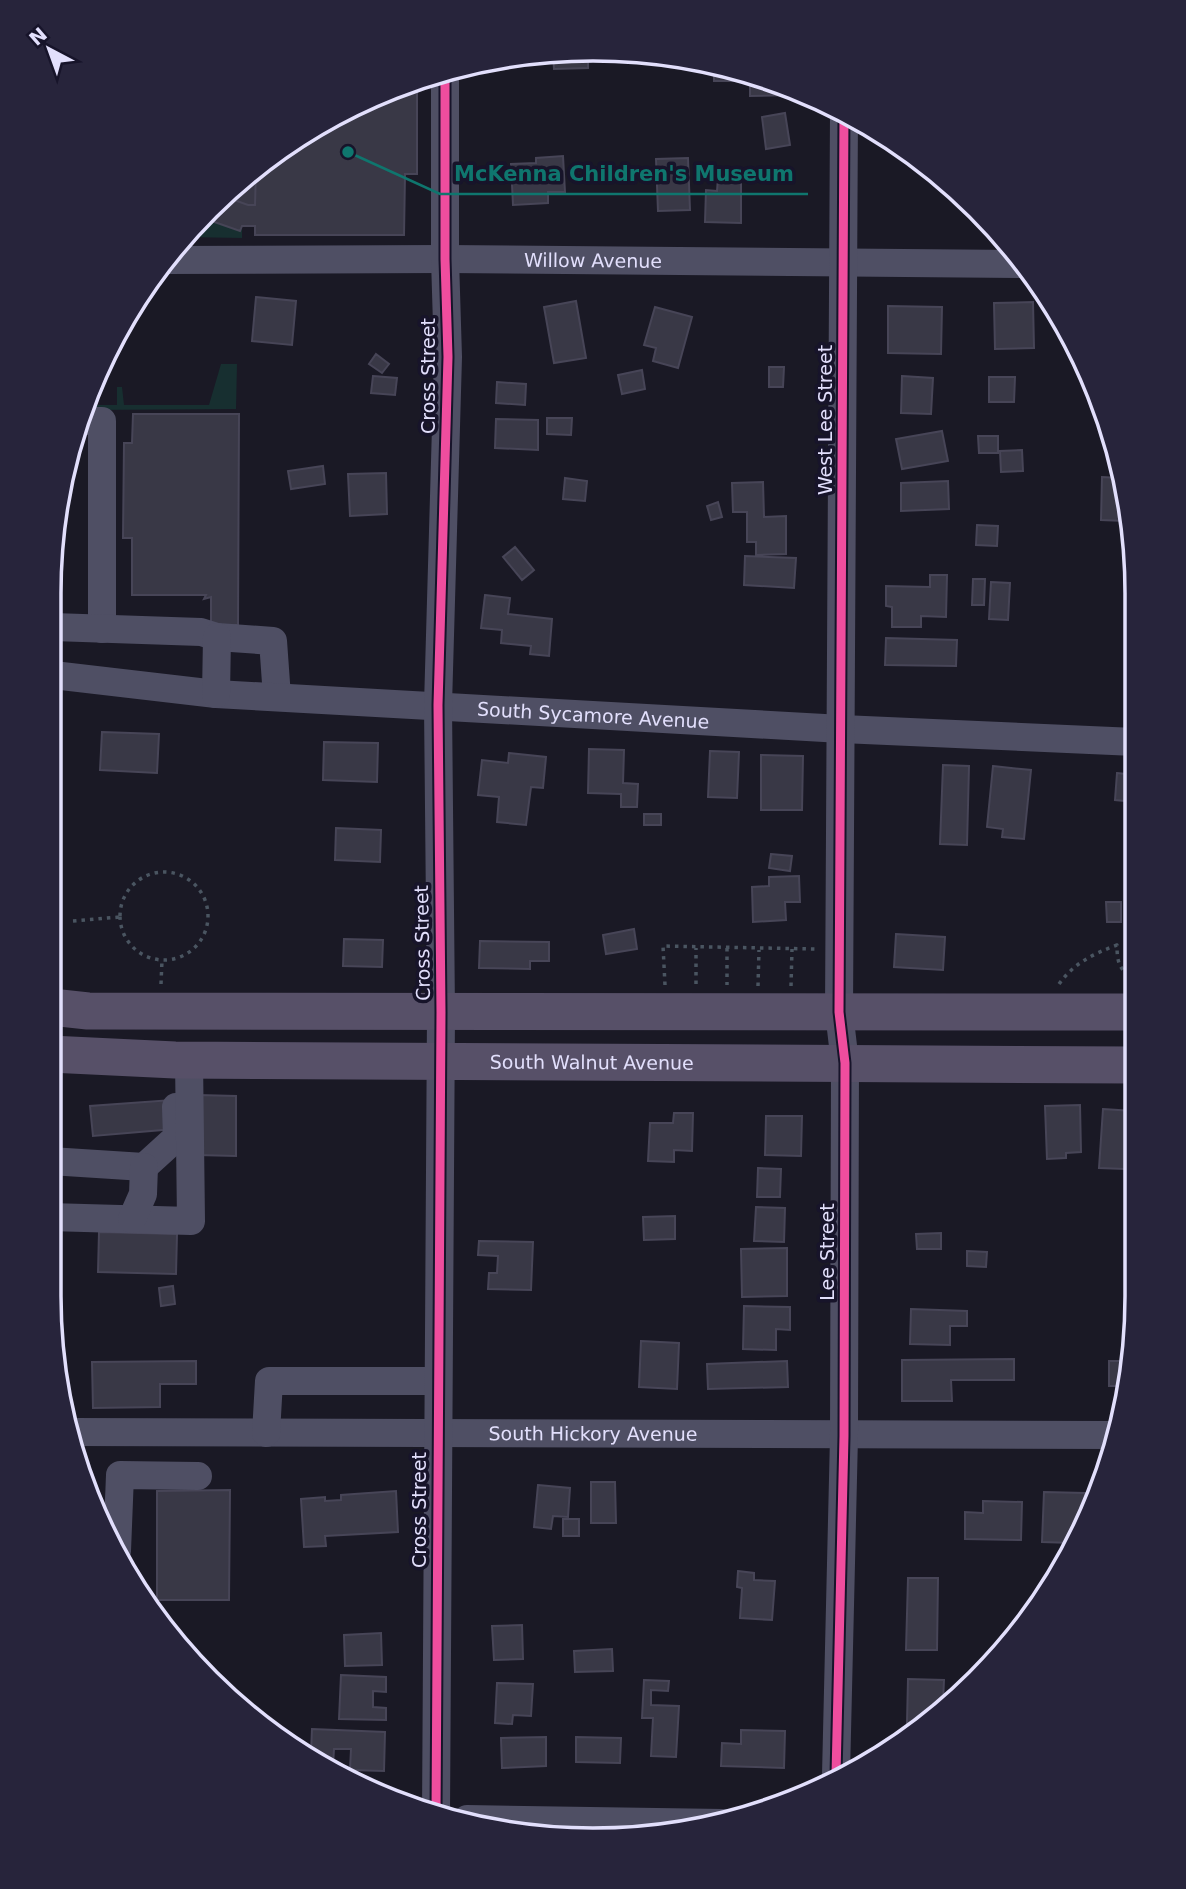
<svg xmlns="http://www.w3.org/2000/svg" width="1186" height="1889" viewBox="0 0 1186 1889" font-family="'DejaVu Sans',sans-serif">
	<style>
		.green { fill: #172f30 }
		.building { fill: #393846; stroke: #474557; stroke-width: 2 }
		.lines { fill: none; stroke-linecap: round; stroke-linejoin: round }
		.path { stroke: #4a5561; stroke-width: 3.5; stroke-dasharray: 3.5 5; stroke-linecap: butt }
		.minor { stroke: #4f4f64; stroke-width: 28 }
		.major { stroke: #575068; stroke-width: 37 }
		.cycleway-casing { stroke: #17142a; stroke-width: 13 }
		.cycleway { stroke: #ef4d9e; stroke-width: 9 }
		.labels { text-anchor: middle; stroke-width: 7; stroke-linejoin: round; paint-order: stroke }
		.street-label { font-size: 19px; fill: #e2dffc; stroke: #17142a }
		.rim { fill: none; stroke: #e2dffc; stroke-width: 3.5 }
		.leader { fill: none; stroke: #0f766e; stroke-width: 2.5 }
		.callout-dot { fill: #0f766e; stroke: #17142a; stroke-width: 2.5 }
		.callout-label { font-size: 21px; text-anchor: middle; font-weight: bold; fill: #0f766e; stroke: #17142a; stroke-width: 7; stroke-linejoin: round; paint-order: stroke }
	</style>
	<rect width="100%" height="100%" fill="#1a1925"/>
	<path class="green" d="M203 218 239 231 242 226V238L184 237Z
		M221 364H237L236 409 84 410 90 387 92 390 93 405H117V387H122L124 405H209Z"/>
	<path class="building" d="M588 52V68L554 69 553 53Z
		M714 64 736 68V81H714Z
		M750 75 791 89V95L750 96Z
		M417 78V174H405L404 235H255V226H242L240 231 203 218 223 196 248 205H255L256 169 321 122Z
		M785 113 790 145 766 149 762 117Z
		M563 156 565 192H548V203L513 205 511 164 536 163V158Z
		M688 158 690 210 658 211 656 159Z
		M256 169 255 205H248L223 196 234 184 241 187V179Z
		M718 178H741V223L705 222 706 190 717 191Z
		M256 297 296 301 292 345 252 341Z
		M576 301 586 358 554 363 544 307Z
		M1033 302 1034 348 995 349 994 303Z
		M888 306 942 307 941 354 888 353Z
		M655 307 692 317 678 368 653 361 656 348 644 345Z
		M376 354 389 364 382 373 369 364Z
		M769 367H784L783 387H769Z
		M642 370 645 389 622 394 618 375Z
		M373 376 397 378 395 395 371 393Z
		M902 376 933 378 931 414 901 413Z
		M989 377H1015L1014 402H989Z
		M497 382 526 384 525 405 496 403Z
		M133 414H239L238 625H211V597L204 599 206 595H132V538H123L124 443H132Z
		M547 418H572L571 435 547 434Z
		M496 419 538 420V450L495 448Z
		M942 431 948 461 902 469 896 439Z
		M978 436H998V453H979Z
		M1022 450 1023 471 1001 472 1000 451Z
		M323 466 325 484 291 489 288 471Z
		M386 473 387 514 350 516 348 474Z
		M1102 477 1120 478 1126 507 1125 521 1101 520Z
		M565 478 587 481 585 501 563 499Z
		M948 481 949 509 901 511V483Z
		M763 482 764 517 786 516V554L756 555V542H747V512H733L732 483Z
		M718 502 722 517 711 520 707 506Z
		M977 525 998 526 997 546 976 545Z
		M515 547 534 570 522 580 503 557Z
		M745 556 796 558 794 588 744 585Z
		M930 575H947L946 617 921 616V627H892V607L886 606V586L930 587Z
		M973 579H985L984 605H972Z
		M991 582 1010 583 1008 620 989 619Z
		M485 595 510 598 508 614 552 619 549 656 530 654 531 646 501 643 502 630 481 628Z
		M886 638 957 640 956 666 885 665Z
		M102 732 159 734 157 773 100 770Z
		M324 742 378 743 377 782 323 780Z
		M589 749 624 750 623 783 638 784 637 807H621V794L588 793Z
		M710 751 739 752 737 798 708 797Z
		M509 753 546 757 543 788 531 787 526 825 497 822 499 797 478 795 482 760 508 763Z
		M761 755 803 756 802 810H761Z
		M943 765 969 766 967 845 940 844Z
		M993 766 1031 770 1024 839 1002 837 1003 829 987 827Z
		M1117 773 1135 775V802L1115 800Z
		M644 814H661V825H644Z
		M336 828 381 830 380 862 335 860Z
		M771 854 792 856 790 871 769 868Z
		M799 876 800 902H785L786 920 753 922 752 887 769 886V877Z
		M1106 902H1121V922H1107Z
		M634 929 637 949 606 954 603 935Z
		M896 934 945 937 943 970 894 967Z
		M344 939 383 940 382 967 343 966Z
		M480 941 549 942V961H530V969L479 968Z
		M198 1095 236 1096V1156L197 1155Z
		M172 1100 174 1129 93 1136 90 1106Z
		M1080 1105 1081 1152 1066 1153V1158L1047 1159 1045 1106Z
		M1103 1109 1133 1111V1146H1126L1125 1169 1099 1168Z
		M674 1113H693L692 1151 674 1150V1162L648 1161 650 1123H673Z
		M766 1116H802L801 1156 765 1155Z
		M758 1168 781 1169 780 1197H757Z
		M756 1207 785 1208 784 1242 754 1241Z
		M675 1216V1239L644 1240 643 1217Z
		M99 1232 177 1234 176 1274 98 1272Z
		M941 1233V1249H917L916 1234Z
		M479 1241 533 1242 531 1290 488 1289 489 1273H497L498 1256 478 1255Z
		M787 1248V1296L742 1297 741 1249Z
		M967 1251 987 1252 986 1267 967 1266Z
		M173 1286 175 1304 161 1306 159 1288Z
		M744 1306 790 1307V1330L776 1329V1350L743 1349Z
		M911 1309 967 1311V1326H950V1345L910 1344Z
		M641 1341 679 1343 677 1389 639 1387Z
		M1014 1359V1380H951L952 1401H902V1360Z
		M196 1361V1384H160V1407L93 1408 92 1362Z
		M787 1361 788 1387 708 1389 707 1364Z
		M1109 1361H1128L1127 1386H1109Z
		M591 1482H615L616 1523H591Z
		M538 1485 570 1488 568 1517 553 1516 551 1529 534 1527Z
		M230 1490 229 1600H157V1491Z
		M396 1491 398 1532 325 1536 326 1546 304 1547 301 1499 325 1497V1501L341 1500V1495Z
		M1044 1492 1085 1493 1084 1524 1073 1543 1042 1542Z
		M983 1501 1022 1502 1021 1540 965 1539V1512L983 1513Z
		M563 1519H579V1536H563Z
		M738 1571 754 1573V1580L775 1581 772 1620 740 1618 742 1588 737 1587Z
		M908 1578H938L937 1650H906Z
		M522 1625 523 1659 494 1660 492 1626Z
		M381 1633 382 1665 345 1666 344 1635Z
		M612 1649 613 1671 575 1672 574 1651Z
		M341 1675 386 1677V1692L373 1691V1707L386 1708V1720L339 1719Z
		M908 1679 944 1680 943 1703 937 1709H931V1715L921 1724 907 1723Z
		M644 1680 669 1681 668 1691 651 1690V1705L679 1706 676 1757 651 1756 653 1718H642Z
		M497 1683 533 1684 531 1716 513 1715 512 1724 495 1723Z
		M312 1729 385 1732 384 1771 350 1770 351 1749H334L333 1766 311 1754Z
		M741 1730 785 1731 784 1768 721 1766 722 1743 741 1744Z
		M546 1737V1766L502 1768 501 1738Z
		M576 1737 621 1738 620 1763 576 1762Z"/>
	<g class="lines">
		<path class="path" d="M120 916a44 44 0 1 1 88 0a44 44 0 1 1-88 0Z
			M73 921 120 917
			M727 948V985
			M161 984 162 960
			M696 984V948
			M1059 984C1074 963 1093 954 1117 945 1117 962 1119 970 1134 979
			M665 985 663 946 816 949
			M758 986 759 950
			M791 986 792 949"/>
		<g class="minor">
			<path id="s1" d="M164 260 445 259 1023 264"/>
			<path d="M81 421H102V629"/>
			<path d="M53 627 201 632 217 637 273 641 277 697"/>
			<path id="s2" d="M53 675 216 694 842 729 1135 742"/>
			<path d="M216 694 217 637"/>
			<path d="M50 1161 144 1167 177 1137 176 1107"/>
			<path d="M49 1217 191 1221 189 1060"/>
			<path d="M132 1219 143 1194 144 1167"/>
			<path id="s3" d="M71 1432 1114 1435"/>
			<path d="M266 1433 269 1381H438"/>
			<path d="M117 1551 120 1475 198 1476"/>
			<path d="M836 1775 844 1436 845 1063 839 1012 844 112"/>
			<path d="M436 1814 441 1012 438 705 448 357 445 259V72"/>
			<path d="M467 1819 723 1823"/>
		</g>
		<g class="major">
			<path d="M51 1007 88 1011 1134 1012"/>
			<path id="s4" d="M50 1054 175 1060 1134 1065"/>
		</g>
		<defs>
			<path id="cycleway" d="M836 1775 844 1436 845 1063 839 1012 844 112
				M436 1814 441 1012 438 705 448 357 445 259V72"/>
		</defs>
		<use href="#cycleway" class="cycleway-casing"/>
		<use href="#cycleway" class="cycleway"/>
	</g>
	<g class="labels">
		<g class="street-label">
			<text dy="7" stroke="none"><textPath href="#s1" startOffset="429">Willow Avenue</textPath></text>
			<text transform="translate(428 376) rotate(-90)" y="7">Cross Street</text>
			<text transform="translate(825 420) rotate(-90)" y="7">West Lee Street</text>
			<text dy="7" stroke="none"><textPath href="#s2" startOffset="542">South Sycamore Avenue</textPath></text>
			<text transform="translate(422 943) rotate(-91)" y="7">Cross Street</text>
			<text dy="7" stroke="none"><textPath href="#s4" startOffset="542">South Walnut Avenue</textPath></text>
			<text transform="translate(827 1252) rotate(-90)" y="7">Lee Street</text>
			<text dy="7" stroke="none"><textPath href="#s3" startOffset="522">South Hickory Avenue</textPath></text>
			<text transform="translate(419 1510) rotate(-90)" y="7">Cross Street</text>
		</g>
	</g>
	<path d="M0 0H1186V1889H0ZM593 61H593A532 532 0 0 1 1125 593V1296A532 532 0 0 1 593 1828H593A532 532 0 0 1 61 1296V593A532 532 0 0 1 593 61Z" fill="#27243b" fill-rule="evenodd"/>
	<path class="rim" d="M593 61H593A532 532 0 0 1 1125 593V1296A532 532 0 0 1 593 1828H593A532 532 0 0 1 61 1296V593A532 532 0 0 1 593 61Z"/>
	<path class="leader" d="M348 152L440 194H808"/>
	<circle class="callout-dot" cx="348" cy="152" r="7"/>
	<g class="callout-label">
		<text x="624" y="181">McKenna Children's Museum</text>
	</g>
	<g transform="translate(49 49) rotate(319)" stroke="#17142a" stroke-width="5" paint-order="stroke">
	<path d="M0-5L12 26L0 18L-12 26Z" fill="#e2dffc"/>
	<text y="-10" font-size="19" font-weight="bold" text-anchor="middle" fill="#e2dffc">N</text>
	</g>
</svg>
